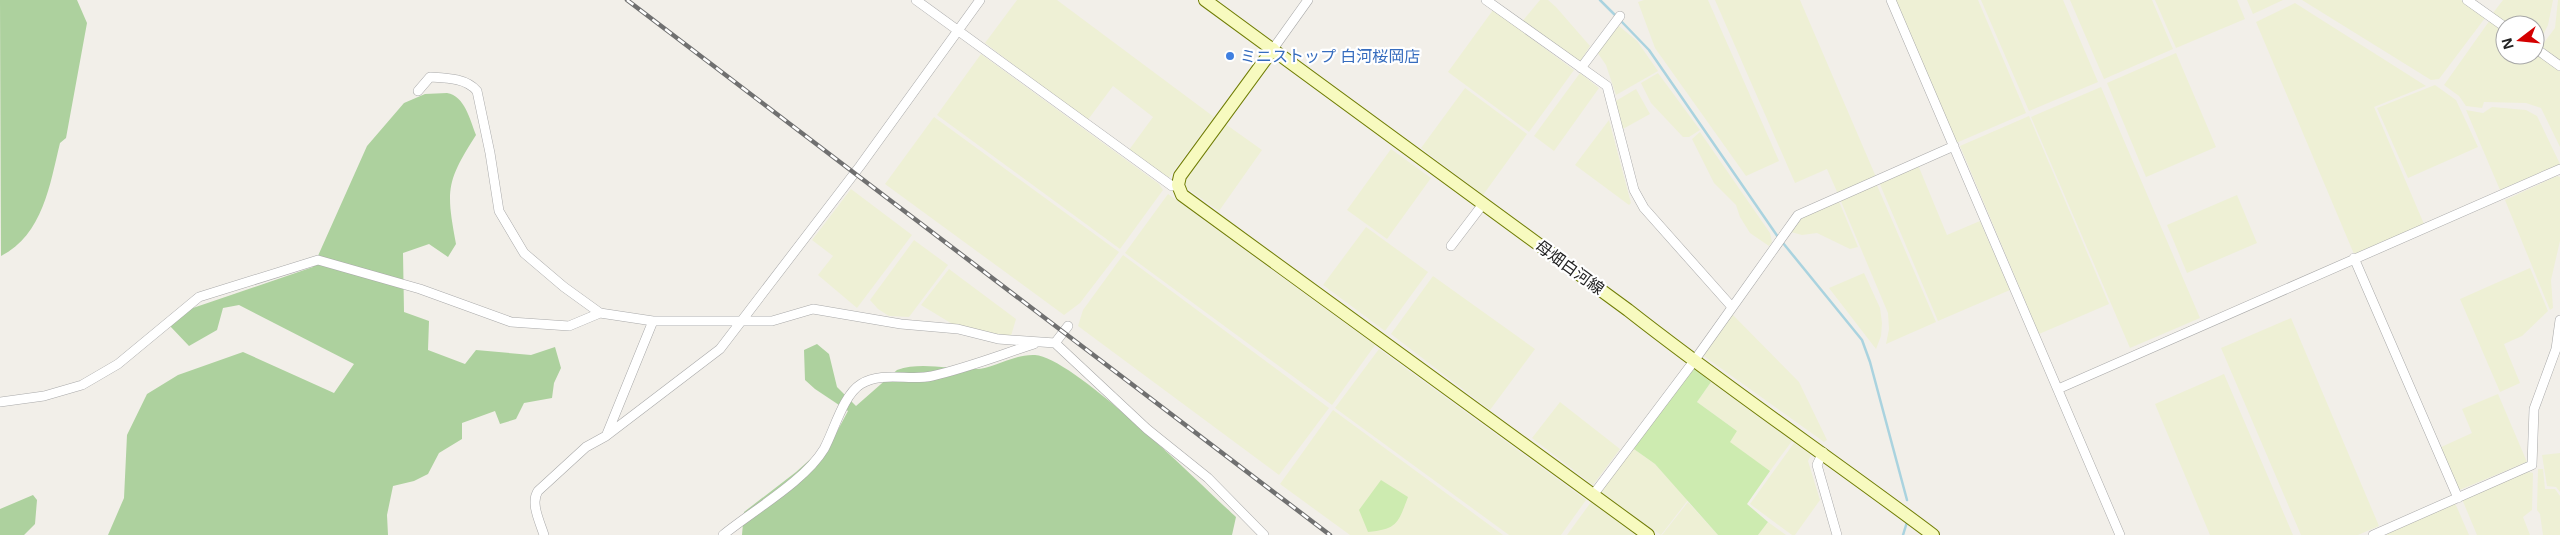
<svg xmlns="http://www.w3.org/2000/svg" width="2560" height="535" viewBox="0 0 2560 535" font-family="'Noto Sans','Noto Sans JP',sans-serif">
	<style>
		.farmland { fill: #eef0d5 }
		.grass { fill: #cdebb0 }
		.forest { fill: #add19e }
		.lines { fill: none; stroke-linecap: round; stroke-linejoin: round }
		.stream { stroke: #aad3df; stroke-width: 2.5 }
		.street-casing { stroke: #a9a9a9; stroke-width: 10 }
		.secondary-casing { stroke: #707d05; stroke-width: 14 }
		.street { stroke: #fff; stroke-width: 9 }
		.secondary { stroke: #f7fabf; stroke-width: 12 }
		.rail-casing { stroke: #707070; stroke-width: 4.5 }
		.rail { stroke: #fff; stroke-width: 2.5; stroke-dasharray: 8; stroke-linecap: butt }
		.shop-dot { fill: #3f7fe0; stroke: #fff; stroke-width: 2 }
		.labels { text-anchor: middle; stroke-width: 4.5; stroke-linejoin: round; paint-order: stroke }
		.shop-label { font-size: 16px; fill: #366cbe; stroke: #fff; text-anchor: start }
		.street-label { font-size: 16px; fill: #222; stroke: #fff }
	</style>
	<rect width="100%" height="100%" fill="#f2efe9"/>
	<path class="farmland" d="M1017 0H1057L1214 117 1167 180 1129 150 1153 117 1113 86 1087 121 985 43Z
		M1540 0H1548L1556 7 1590 46 1581 60 1577 62 1521 23Z
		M1644 0H1708L1779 161 1746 176 1655 48 1638 2Z
		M1715 0H1800L1876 177 1838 194 1827 169 1795 183Z
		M1895 0H1978L2026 113 1956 143Z
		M1981 0H2063L2098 82 2029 111Z
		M2070 0H2152L2173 49 2104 79Z
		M2155 0H2237L2245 19 2176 48Z
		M2247 0H2283L2253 14Z
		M2302 0H2461L2485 18 2439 79 2431 80Z
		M2503 0H2553L2548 25 2544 33 2535 43V25H2508L2493 13Z
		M2558 0H2560V62L2540 48 2555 28Z
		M2295 3 2426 86 2374 107 2424 224 2354 254 2256 22Z
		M1493 10 1574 70 1529 132 1448 72Z
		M2490 20 2505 31V55H2535V53L2560 71V147L2541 108 2526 103 2484 102 2482 108 2466 106 2459 96 2444 85Z
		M1619 26 1637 41 1658 71 1616 95 1606 65 1597 52Z
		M2176 53 2216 147 2146 177 2107 83Z
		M981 54 1159 184 1163 190 1120 249 937 115Z
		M1580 73 1599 88 1554 151 1534 136Z
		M1658 73 1700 130 1689 137H1683L1651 103 1641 83Z
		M2435 85 2456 100 2478 147 2408 178 2377 108Z
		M2101 87 2200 318 2130 348 2031 117Z
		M1465 88 1527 134 1483 195 1421 148Z
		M1636 89 1650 114 1621 130 1614 102Z
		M2492 107 2526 110 2537 116 2560 164 2500 190 2466 110 2483 113Z
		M2029 116 2109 304 2039 334 1960 146Z
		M934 117 1119 252 1080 303 1064 315 885 184Z
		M1609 120 1631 203 1629 205 1575 165Z
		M1224 123 1262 150 1219 211 1185 187 1184 179Z
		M1700 132 1770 233 1772 242 1769 246 1750 233 1740 217 1736 205 1714 183 1692 139Z
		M1391 149 1431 178 1387 239 1347 210Z
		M1918 165 1947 235 1980 221 2010 290 1938 321 1879 182Z
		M2557 176 2560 177V241L2551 280 2553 308 2550 310 2505 200Z
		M1876 183 1936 322 1886 344 1889 329 1888 313 1840 199Z
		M851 189 912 235 857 308 818 275 833 256 812 240Z
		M1168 194 1375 345 1332 405 1125 253Z
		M2237 195 2257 243 2187 273 2167 225Z
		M1838 199 1858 247 1850 249 1817 233 1802 235 1791 232 1803 216Z
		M1366 227 1428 272 1385 331 1323 285Z
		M914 240 948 265 909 317 889 316 878 309 870 300Z
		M1123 255 1329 408 1279 475 1078 326 1083 310Z
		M2530 268 2548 311 2522 336 2504 344 2520 383 2500 392 2460 299Z
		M949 269 1016 319 1011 336 982 332 954 325 921 305Z
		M1864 273 1880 308 1882 323 1881 336 1876 349 1829 288Z
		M1433 276 1535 349 1490 410 1391 334Z
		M1731 313 1799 382 1827 440 1824 442 1701 354Z
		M2291 318 2379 526 2358 535H2301L2221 348Z
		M1379 349 1586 500 1561 535H1509L1335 408Z
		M2224 374 2293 535H2210L2155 404Z
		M1711 382 1792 441 1770 471 1729 442 1737 431 1697 402Z
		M2498 394 2527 462 2457 491 2439 448 2472 433 2462 409Z
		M1560 402 1620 449 1593 485 1532 438Z
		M1333 410 1503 535H1350L1280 484Z
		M1794 443 1811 455 1808 461 1820 500 1795 535H1792L1750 504Z
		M1631 447 1655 464 1688 500 1661 535 1599 491Z
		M2560 453V492L2556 487 2547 486 2542 455Z
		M2538 469H2543L2545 489H2555L2560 496V535H2543L2540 514 2537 510Z
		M2525 471 2533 473 2532 510 2523 517 2530 535H2477L2462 499Z
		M1591 502 1636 535H1567Z
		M1688 502 1718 535H1662Z
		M2455 503 2469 535H2387L2386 532Z
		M1768 522 1786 535H1758Z"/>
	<path class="grass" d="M1692 367 1711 382 1697 402 1737 431 1730 442 1770 471 1747 504 1768 522 1758 535H1718L1655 464 1631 447Z
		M1381 480 1408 497C1398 523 1398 529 1368 532L1359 510Z"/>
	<path class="forest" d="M0 0H77L87 23 66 138 60 143C50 184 43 235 1 256Z
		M447 93C465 96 470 120 476 135 446 182 446 190 456 244L448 257 429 244 403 253 404 312 429 321 428 350 465 364 476 350 531 355 555 347 561 368 554 383 552 398 524 403 516 419 500 424 495 411 462 423V439L439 453 428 474 414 481 393 486 387 515 388 535H108L124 498 127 435 147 394 178 375 243 352 334 393 354 364 239 305 223 308 217 330 189 346 170 326 190 309 313 267 367 146 404 103 425 94Z
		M817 344 829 354 837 387 856 406 897 370C922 361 950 370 976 369 993 369 1013 354 1035 355 1075 358 1201 485 1236 517L1232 535H742L744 512 796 472 833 439 848 411 815 389 805 380 804 350Z
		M33 495 37 500 35 524 24 535H0V509Z"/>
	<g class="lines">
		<path class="stream" d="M1600 0 1616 16
			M1621 21 1649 50 1778 237
			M1783 243 1862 340 1870 362 1907 500
			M1903 535 1907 522"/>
		<defs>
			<path id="street" d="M916 0 1172 186 1178 185
				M1486 0 1607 86 1634 190 1644 208 1732 307
				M1891 0 2120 535
				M2467 0 2505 27
				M2535 48 2560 66
				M1273 49 1308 0
				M1581 68 1620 16
				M418 91 430 77C446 78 466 78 477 91L490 153 499 211 524 253 564 287 600 313 653 321H772L813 309 901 324 958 329 998 339 1055 343 1147 429 1208 478 1264 535
				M1451 246 1483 204
				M2354 258 2458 498
				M1055 343 1068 326
				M2058 389 2560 169
				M0 402 44 396 82 385 118 364 199 297 318 260 420 289 511 322 569 326 600 313
				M607 434 653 321
				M1823 452 1817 465 1837 535
				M1593 495 1694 361 1798 215 1954 146
				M544 535C540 522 530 503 538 491L586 447 606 436 720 349 860 166 980 0
				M723 535C752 511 805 481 824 449 834 431 843 395 861 384 882 371 910 381 932 376 967 368 1000 355 1034 344
				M2373 535 2532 465 2534 409 2556 349 2560 320"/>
			<path id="secondary" d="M1205 0 1628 310C1727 388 1832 459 1933 535
				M1273 49 1180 176 1178 185 1182 195 1648 535"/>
		</defs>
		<use href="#street" class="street-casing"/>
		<use href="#secondary" class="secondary-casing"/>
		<use href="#street" class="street"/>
		<use href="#secondary" class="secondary"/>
		<defs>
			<path id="rail" d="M627 0 1330 535"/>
		</defs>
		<use href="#rail" class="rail-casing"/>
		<use href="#rail" class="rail"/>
	</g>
	<circle class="shop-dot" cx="1230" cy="56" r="5"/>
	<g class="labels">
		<g class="shop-label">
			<text x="1240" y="62">ミニストップ 白河桜岡店</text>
		</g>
		<g class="street-label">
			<text transform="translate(1570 267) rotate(36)" y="6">母畑白河線</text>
		</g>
	</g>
	<g transform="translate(2520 40) rotate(254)"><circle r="24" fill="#ffffff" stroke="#a7a7a7"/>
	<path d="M0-4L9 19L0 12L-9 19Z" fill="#d40000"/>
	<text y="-8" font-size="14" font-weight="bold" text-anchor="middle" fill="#222222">N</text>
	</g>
</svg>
